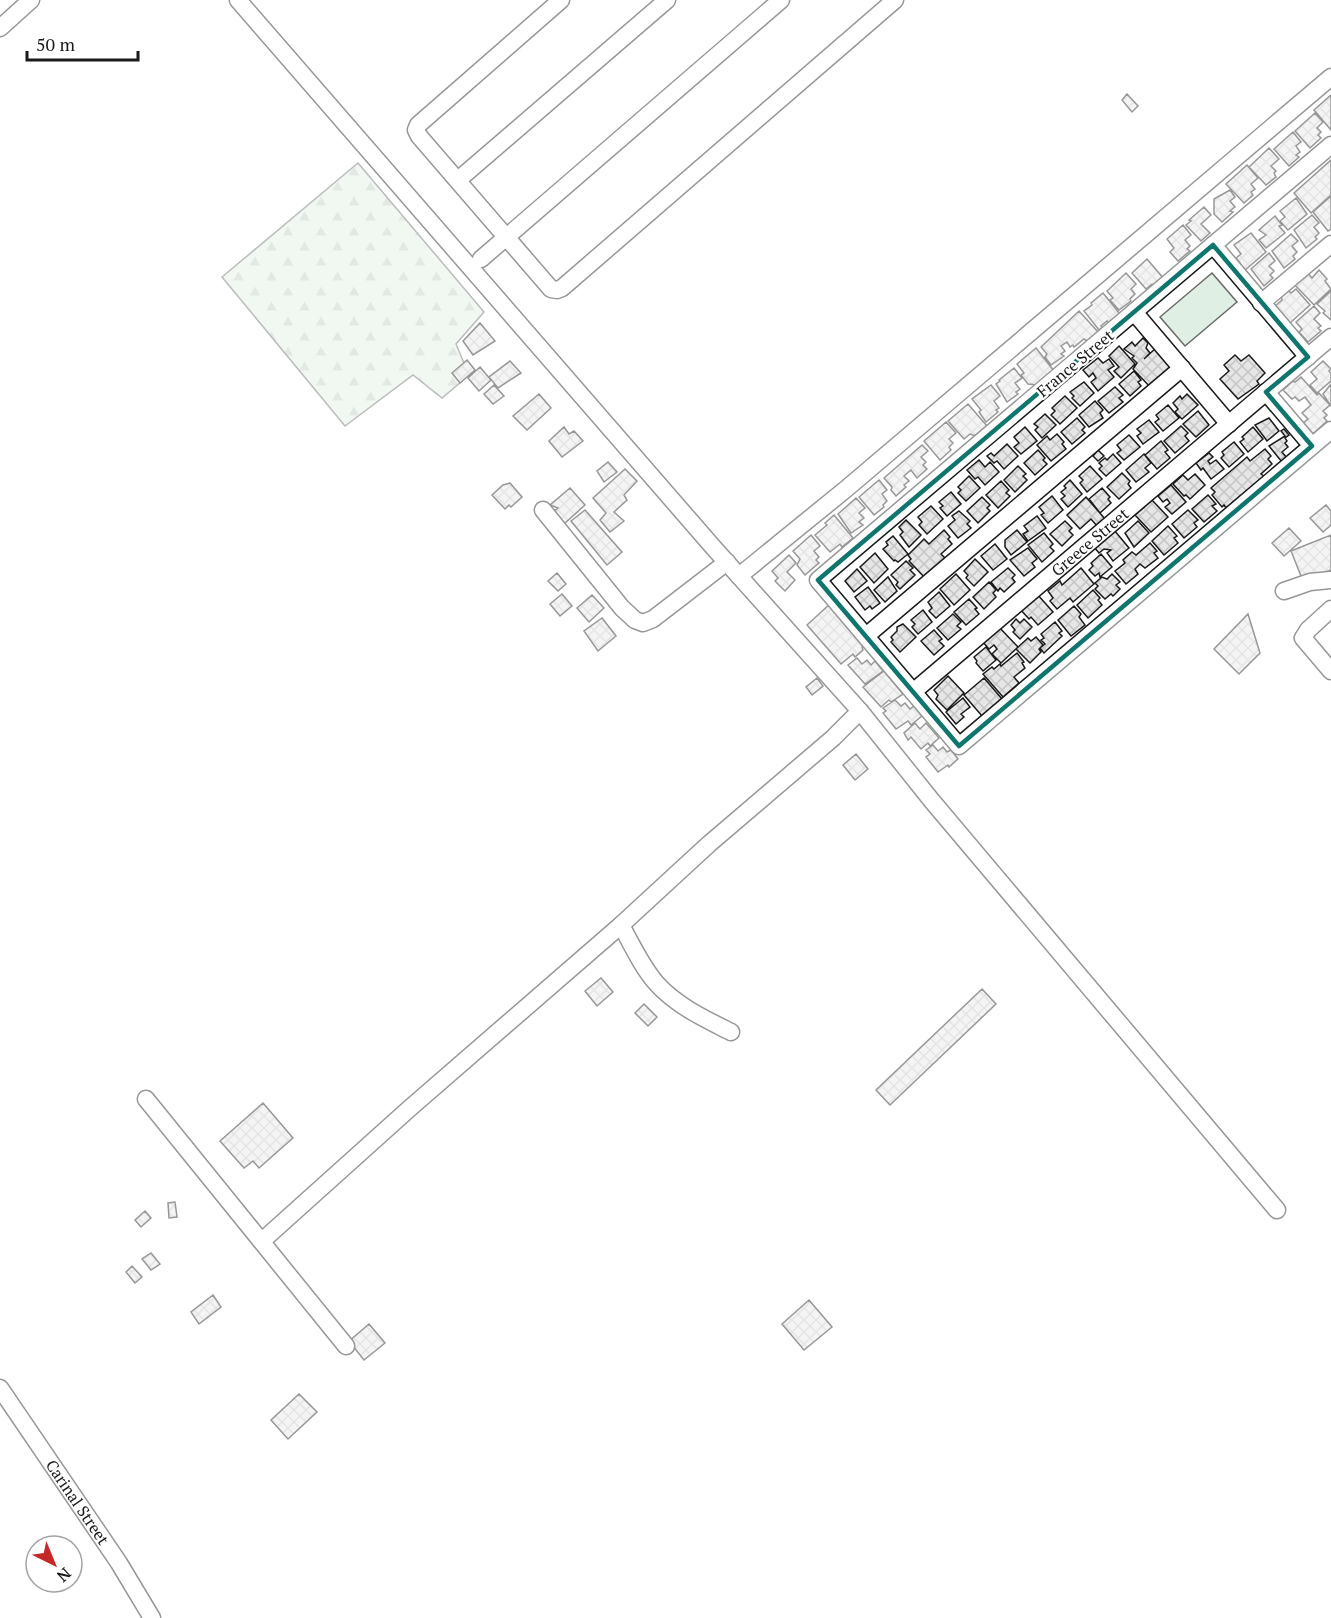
<svg xmlns="http://www.w3.org/2000/svg" width="1331" height="1618" viewBox="0 0 1331 1618" font-family="'PT Serif',serif">
	<style>
		.forest { fill: url(#forest-firs); stroke: #6a6a6a; stroke-width: 1.5 }
		.green { fill: #e0efe3; stroke: #6a6a6a; stroke-width: 1.5 }
		.building { fill: url(#building-cross-hatch); stroke: #1a1a1a; stroke-width: 1.5 }
		.lines { fill: none; stroke-linecap: round; stroke-linejoin: round }
		.minor-casing { stroke: #1a1a1a; stroke-width: 19 }
		.minor { stroke: #fff; stroke-width: 16 }
		.marked { fill: none; stroke: #0f766e; stroke-width: 4.5; stroke-linejoin: round }
		.labels { text-anchor: middle; stroke-width: 4.5; stroke-linejoin: round; paint-order: stroke }
		.street-label { font-size: 16px; fill: #1a1a1a; stroke: #fff }
	</style>
	<defs>
		<pattern id="forest-firs" width="22" height="20" patternUnits="userSpaceOnUse" patternTransform="scale(1.5)"><rect width="22" height="20" fill="#e0efe3"/><path d="M5 1l3.5 6h-7zM16 11l3.5 6h-7z" fill="#c0ccc2"/></pattern>
		<pattern id="building-cross-hatch" width="8" height="8" patternUnits="userSpaceOnUse" patternTransform="scale(1.5)"><rect width="8" height="8" fill="#e6e6e6"/><path d="M0 0l8 8M0 8l8-8" fill="none" stroke="#c5c5c5"/></pattern>
	</defs>
	<rect width="100%" height="100%" fill="#fff"/>
	<path class="forest" d="M358 163 484 312 456 344 469 375 442 398 413 375 345 426 222 277Z"/>
	<path class="green" d="M1212 273 1237 302 1185 346 1160 317Z"/>
	<path class="building" d="M1127 94 1138 106 1132 112 1122 100Z
		M1331 95V130L1314 110Z
		M1315 113 1323 122 1317 128 1321 132 1318 135 1321 138 1310 148 1295 131Z
		M1293 132 1301 142 1296 146 1300 152 1296 155 1299 157 1289 166 1274 149Z
		M1269 148 1279 159 1271 166 1276 171 1274 173 1276 177 1266 185 1249 167Z
		M1331 160V195L1311 213 1294 193Z
		M1247 165 1258 178 1251 184 1255 189 1251 192 1253 195 1244 203 1226 184Z
		M1230 190 1235 197 1230 201 1235 207 1230 211 1233 212 1222 222 1214 214V199Z
		M1331 196V229L1328 231 1313 212Z
		M1296 198 1307 214 1288 230 1280 221 1285 217 1280 211Z
		M1204 207 1211 215 1201 224 1210 233 1201 241 1186 225 1191 221 1189 220Z
		M1312 215 1319 223 1314 227 1319 233 1315 237 1317 239 1306 248 1294 230Z
		M1275 216 1282 225 1279 226 1285 233 1266 248 1259 240 1266 235 1259 230Z
		M1183 225 1191 235 1185 240 1190 246 1187 249 1190 251 1178 261 1170 252 1174 248 1167 239Z
		M1251 233 1266 252 1244 271 1239 265 1240 263 1236 258 1241 254 1234 245Z
		M1291 234 1298 241 1292 246 1297 252 1293 256 1295 259 1284 268 1272 251Z
		M1269 253 1275 261 1269 266 1274 271 1270 275 1273 278 1264 286 1251 269Z
		M1147 259 1164 279 1154 287 1152 284 1146 289 1132 273Z
		M1319 270 1327 279 1325 281 1331 289 1314 305 1295 285 1308 273 1312 278Z
		M1126 273 1136 284 1131 289 1135 294 1130 299 1131 301 1119 310 1110 300 1113 298 1107 291Z
		M1296 289 1310 305 1290 323 1275 306 1282 300 1281 296 1288 290 1291 293Z
		M1331 291V320L1323 313 1325 311 1317 304Z
		M1103 293 1120 314 1109 323 1107 321 1101 326 1102 328 1099 330 1084 311 1092 305 1091 303Z
		M1314 306 1320 313 1314 319 1321 326 1318 328 1321 331 1308 342 1299 332 1302 329 1296 322Z
		M1079 311 1099 333 1089 342 1084 339 1074 347 1073 345 1070 347 1067 342 1061 346 1065 351 1061 354 1064 356 1051 365 1045 357 1047 354 1041 347Z
		M480 323 495 341 473 355 463 341Z
		M1143 338 1148 343 1146 348 1150 353 1144 359 1157 347 1176 367 1152 389 1133 369 1137 363 1132 358 1134 356 1124 349 1132 342 1135 346Z
		M1119 346 1135 364 1121 378 1114 371 1119 367 1109 356Z
		M1036 348 1054 371 1037 385 1028 384 1021 375 1024 373 1017 364Z
		M1235 355 1241 361 1249 355 1265 373 1257 381 1259 384 1238 399 1220 379 1229 371 1224 365Z
		M1098 358 1103 363 1109 359 1114 366 1108 370 1114 377 1098 391 1091 382 1096 378 1093 373 1089 377 1083 370Z
		M467 360 475 370 460 383 452 373Z
		M510 361 521 373 498 388 489 377Z
		M1323 361 1331 369 1329 371 1331 373V381L1317 393 1310 385 1317 379 1311 372Z
		M480 367 491 380 479 391 468 378Z
		M1014 368 1022 378 1015 383 1020 389 1016 392 1018 394 1007 402 996 384 1000 381 999 380Z
		M1134 371 1141 380 1138 382 1141 386 1130 396 1119 384Z
		M1301 377 1317 395 1319 393 1330 405 1323 411 1327 415 1324 418 1327 421 1313 434 1303 423 1308 419 1302 413 1311 405 1305 397 1299 401 1295 397 1292 399 1283 390 1293 381 1295 382Z
		M1084 382 1094 393 1080 406 1072 398 1074 396 1070 392Z
		M1331 384V406L1323 394Z
		M494 385 504 396 493 404 484 394Z
		M991 385 1000 396 994 401 999 408 996 410 998 412 986 422 979 412 981 410 972 399Z
		M1115 387 1123 395 1119 398 1123 402 1109 413 1098 401Z
		M539 394 551 408 527 430 513 416Z
		M1187 394 1198 405 1182 419 1175 412 1178 409 1173 403 1180 396 1182 399Z
		M1065 396 1077 408 1060 424 1051 415 1055 411 1052 408Z
		M1095 401 1103 410 1100 413 1103 418 1089 427 1079 415Z
		M968 404 987 426 975 436 970 434 964 439 948 421Z
		M1168 405 1179 418 1163 431 1155 422 1159 419 1156 415Z
		M1198 411 1209 425 1196 437 1183 424Z
		M1045 414 1056 425 1042 438 1035 430 1038 427 1034 424Z
		M1077 418 1085 427 1082 430 1085 433 1072 444 1061 432Z
		M1269 418 1279 431 1267 441 1255 425Z
		M1149 420 1159 432 1143 444 1137 436 1141 433 1137 429Z
		M946 422 956 433 949 439 953 443 949 447 951 450 940 460 924 441Z
		M1181 426 1188 433 1185 436 1189 441 1175 453 1164 441Z
		M564 427 569 434 574 431 583 441 562 457 549 441Z
		M1025 427 1037 441 1021 454 1014 447 1019 443 1014 437Z
		M1253 427 1263 439 1248 452 1240 442 1244 439 1242 437Z
		M1284 429 1289 435 1285 438 1287 441 1285 443 1288 447 1282 452 1287 458 1282 462 1269 446 1285 436 1281 431Z
		M1057 434 1064 442 1062 444 1066 449 1051 461 1037 445 1047 436 1050 440Z
		M1129 435 1140 447 1124 460 1117 453 1121 450 1117 445Z
		M1161 441 1168 450 1165 452 1170 458 1157 469 1145 455Z
		M1234 442 1244 454 1229 467 1221 458 1224 455 1222 452Z
		M1007 444 1018 456 1004 469 997 461 994 463 987 456 991 453 994 456Z
		M922 445 928 451 921 457 926 462 923 465 927 469 917 478 911 470 904 476 909 481 904 485 906 487 896 496 891 490 892 487 884 478Z
		M1265 449 1271 456 1268 459 1272 464 1261 474 1264 476 1226 508 1224 505 1222 507 1212 495 1215 492 1211 488 1247 457 1250 461Z
		M1038 450 1045 458 1043 460 1047 464 1035 475 1024 463Z
		M1098 450 1104 456 1098 461 1093 456Z
		M1209 453 1213 457 1208 461 1210 464 1216 460 1224 469 1211 479 1203 468 1201 470 1196 463Z
		M1113 454 1121 463 1106 476 1099 469 1102 466 1099 463 1105 458 1107 460Z
		M1144 454 1151 463 1145 468 1149 472 1136 482 1126 470Z
		M979 460 985 467 990 462 999 472 985 485 978 477 975 479 967 470Z
		M608 462 617 472 604 482 597 471Z
		M1018 466 1026 474 1023 476 1027 480 1015 492 1004 480Z
		M1090 466 1102 479 1087 492 1080 483 1083 480 1079 476Z
		M625 469 637 481 624 495 627 500 614 512 624 521 610 532 600 520 606 513 593 498Z
		M1122 473 1130 481 1128 484 1131 488 1119 499 1107 487Z
		M1195 474 1205 485 1190 499 1186 495 1184 496 1173 484 1183 475 1188 480Z
		M969 476 980 488 966 501 958 493 961 490 958 487Z
		M879 480 887 490 882 494 887 501 883 505 884 507 874 515 859 497Z
		M1070 480 1082 494 1068 507 1061 499 1065 496 1061 492 1066 488 1064 486Z
		M1001 481 1009 490 1006 493 1010 496 998 508 986 495Z
		M510 483 522 497 511 507 509 505 505 509 492 495 503 485Z
		M1171 485 1186 502 1172 514 1165 507 1170 503 1167 499 1163 502 1158 496Z
		M570 488 585 505 564 524 553 512 558 508 550 505Z
		M1102 488 1110 497 1108 499 1111 503 1100 513 1089 499Z
		M951 492 961 504 947 516 940 508 943 506 939 502Z
		M1208 495 1216 504 1212 506 1217 511 1204 522 1192 509Z
		M1052 496 1063 510 1048 523 1041 515 1044 513 1039 507Z
		M982 497 990 505 987 508 990 511 978 523 967 511Z
		M1086 497 1105 519 1097 526 1091 519 1080 529 1067 515Z
		M856 498 865 508 859 513 864 518 859 522 863 525 851 533 838 514Z
		M1152 500 1168 517 1151 532 1135 515Z
		M1326 505 1331 511V525L1323 532 1310 518Z
		M931 506 943 519 927 534 919 525 922 522 918 517Z
		M585 510 622 552 607 565 571 521Z
		M1188 510 1198 520 1194 523 1197 527 1184 538 1172 524Z
		M959 511 970 521 967 524 971 528 958 538 948 526 955 520 952 516Z
		M834 515 853 538 842 547 840 544 830 552 815 535 827 525 825 523Z
		M1037 516 1046 528 1028 541 1023 534 1028 531 1024 526Z
		M906 520 921 535 909 547 900 535 903 532 899 527Z
		M1065 521 1072 528 1069 531 1073 535 1062 546 1050 534Z
		M1138 521 1149 533 1134 547 1125 533Z
		M1168 526 1177 536 1174 538 1178 543 1164 555 1152 541Z
		M1289 528 1301 541 1284 556 1272 543Z
		M944 530 950 537 948 539 952 544 941 554 945 558 925 578 909 561 911 559 908 555 924 539 929 544Z
		M1017 530 1027 542 1011 555 1005 547V540Z
		M1114 530 1129 548 1113 561 1107 553 1111 550 1104 549 1099 553 1094 547Z
		M1044 533 1053 544 1050 547 1054 551 1042 562 1028 545Z
		M811 535 820 546 814 551 819 557 816 560 819 563 805 575 797 565 800 559 793 551Z
		M1331 535V570L1303 581 1291 551Z
		M893 536 908 554 898 562 895 560 894 561 883 549 888 545 886 542Z
		M1150 543 1157 551 1154 553 1158 558 1145 568 1140 564 1135 569 1138 574 1126 584 1115 571 1125 563 1123 560 1132 552 1136 555Z
		M995 544 1007 559 993 570 981 556Z
		M1028 548 1037 559 1032 563 1035 567 1024 576 1010 560Z
		M875 553 888 569 874 583 860 567Z
		M1101 554 1112 567 1100 577 1099 573 1095 576 1089 570 1093 566 1091 563Z
		M789 555 796 563 787 572 795 580 785 591 775 581 778 578 772 571Z
		M975 559 988 572 974 586 966 578 968 575 964 571Z
		M906 561 913 568 910 570 915 575 900 589 896 585 898 582 891 575Z
		M1008 568 1015 575 1012 578 1015 582 1004 592 1000 588 998 591 991 582Z
		M1081 568 1094 584 1073 602 1070 598 1057 609 1050 601 1053 598 1048 591 1060 581 1062 585Z
		M857 569 867 581 854 592 845 581Z
		M557 573 566 584 558 591 548 581Z
		M956 574 970 590 954 605 940 589Z
		M1112 574 1120 582 1116 585 1120 589 1113 596 1111 594 1105 599 1095 589 1098 586 1095 583 1102 577 1107 579Z
		M888 577 897 591 885 602 874 590Z
		M989 582 996 590 993 593 996 597 984 609 973 597Z
		M868 587 880 603 872 609 870 606 865 610 855 597Z
		M1093 590 1100 598 1098 600 1102 605 1088 618 1077 605Z
		M939 592 950 606 936 618 929 611 932 608 928 602Z
		M562 594 572 606 560 616 550 604Z
		M1037 594 1053 612 1038 625 1031 617 1029 619 1020 609Z
		M592 595 604 608 589 622 577 608Z
		M969 599 977 608 975 609 979 614 966 625 954 612Z
		M831 603 865 644 862 647 863 650 855 657 853 654 841 664 807 625Z
		M1074 606 1081 614 1079 617 1085 625 1071 636 1058 620Z
		M923 610 932 622 918 634 912 627 915 624 911 620Z
		M953 614 961 622 957 626 961 629 948 640 937 628Z
		M1248 614 1260 653 1239 674 1214 649Z
		M602 618 616 636 598 651 584 631Z
		M1016 619 1020 623 1024 619 1032 627 1020 639 1013 632 1015 630 1011 625Z
		M1055 622 1062 631 1059 633 1062 636 1044 653 1040 648 1045 644 1041 640 1044 638 1041 634Z
		M903 624 916 637 900 652 891 642 893 640 891 637 897 631V627Z
		M998 626 1018 647 1001 663 992 654 997 649 994 645 989 649 982 641Z
		M934 630 942 639 939 641 944 646 934 655 921 641Z
		M1036 637 1043 645 1039 649 1041 652 1030 663 1016 649 1028 638 1031 641Z
		M986 647 996 660 983 671 976 663 977 661 974 657Z
		M1017 653 1024 662 1022 663 1025 668 1014 677 1019 683 1003 697 983 674 992 667 994 669 1000 664 1001 666Z
		M857 658 862 664 867 660 871 665 875 661 883 671 865 684 848 665Z
		M884 671 903 694 891 702 889 700 881 707 863 687Z
		M948 676 964 693 947 710 936 699 938 695 934 690Z
		M817 678 823 686 812 695 806 687Z
		M984 678 1002 699 982 716 964 695Z
		M963 698 970 707 961 714 964 717 956 724 946 712Z
		M895 700 901 706 905 703 910 709 914 706 922 716 911 725 908 721 896 729 883 713 886 711 883 708Z
		M915 723 920 729 926 723 939 738 930 746 928 743 921 749 911 737 908 740 904 733Z
		M933 745 938 751 943 747 947 752 951 750 958 759 949 767 948 765 938 772 926 757 930 754 926 750Z
		M856 754 868 769 855 780 843 765Z
		M601 978 613 992 597 1006 585 991Z
		M982 989 996 1004 890 1105 876 1090Z
		M644 1004 657 1017 648 1026 635 1013Z
		M263 1103 293 1138 259 1168 253 1161 244 1168 220 1141Z
		M175 1202 177 1217 169 1218 168 1203Z
		M145 1211 151 1218 141 1227 135 1220Z
		M151 1253 160 1264 151 1270 142 1259Z
		M132 1266 142 1277 135 1283 126 1272Z
		M213 1295 221 1307 199 1324 191 1312Z
		M809 1300 832 1327 804 1350 782 1324Z
		M369 1324 385 1343 364 1360 349 1341Z
		M299 1394 317 1412 288 1439 271 1420Z"/>
	<g class="lines">
		<defs>
			<g id="minor">
				<path d="M238 0 713 547 860 711 932 801 1277 1210"/>
				<path d="M561 0 418 125 416 130 419 136 551 289 557 290 562 288 895 0"/>
				<path d="M0 28 31 0"/>
				<path d="M1331 145 818 580 959 746 1331 430"/>
				<path d="M458 180 667 0"/>
				<path d="M1213 245 1308 357"/>
				<path d="M481 259 781 0"/>
				<path d="M1261 303 1331 244"/>
				<path d="M1134 312 1229 424"/>
				<path d="M1266 392 1312 446"/>
				<path d="M543 510 622 608 635 620 643 623 653 619 727 562"/>
				<path d="M739 576 846 489 1331 77"/>
				<path d="M1284 591 1310 582 1331 580"/>
				<path d="M1331 609 1308 630 1303 638 1331 671"/>
				<path d="M866 636 1182 368"/>
				<path id="s1" d="M913 692 1331 337"/>
				<path d="M621 925C632 945 642 967 657 984 677 1006 705 1019 731 1032"/>
				<path d="M146 1099 346 1346"/>
				<path d="M262 1241 410 1108 621 925 709 844 833 738 860 711"/>
				<path id="s2" d="M0 1388 119 1563 152 1618"/>
			</g>
		</defs>
		<use href="#minor" class="minor-casing"/>
		<use href="#minor" class="minor"/>
	</g>
	<path d="M0 0H1331V1618H0ZM1213 245 1308 357 1266 392 1312 446 959 746 818 580Z" fill="#fff" fill-opacity=".55" fill-rule="evenodd"/>
	<path class="marked" d="M1213 245 1308 357 1266 392 1312 446 959 746 818 580Z"/>
	<g class="labels">
		<g class="street-label">
			<text transform="translate(1075 363) rotate(-40)" y="6">France Street</text>
			<text dy="6" stroke="none"><textPath href="#s1" startOffset="232">Greece Street</textPath></text>
			<text dy="6" stroke="none"><textPath href="#s2" startOffset="138">Carinal Street</textPath></text>
		</g>
	</g>
	<g transform="translate(54 1564) rotate(137)"><circle r="28" fill="#ffffff" stroke="#a3a3a3" stroke-width="1.5"/>
	<path d="M0-4.5L10 22L0 15L-10 22Z" fill="#c62828"/>
	<text y="-9" font-size="16" font-weight="bold" text-anchor="middle" fill="#1a1a1a">N</text>
	</g>
	<path d="M27 51v9h111v-9" fill="none" stroke="#1a1a1a" stroke-width="3"/>
	<text x="36" y="51" font-size="18" fill="#1a1a1a" stroke="#ffffff" stroke-width="4.5" paint-order="stroke">50 m</text>
</svg>
